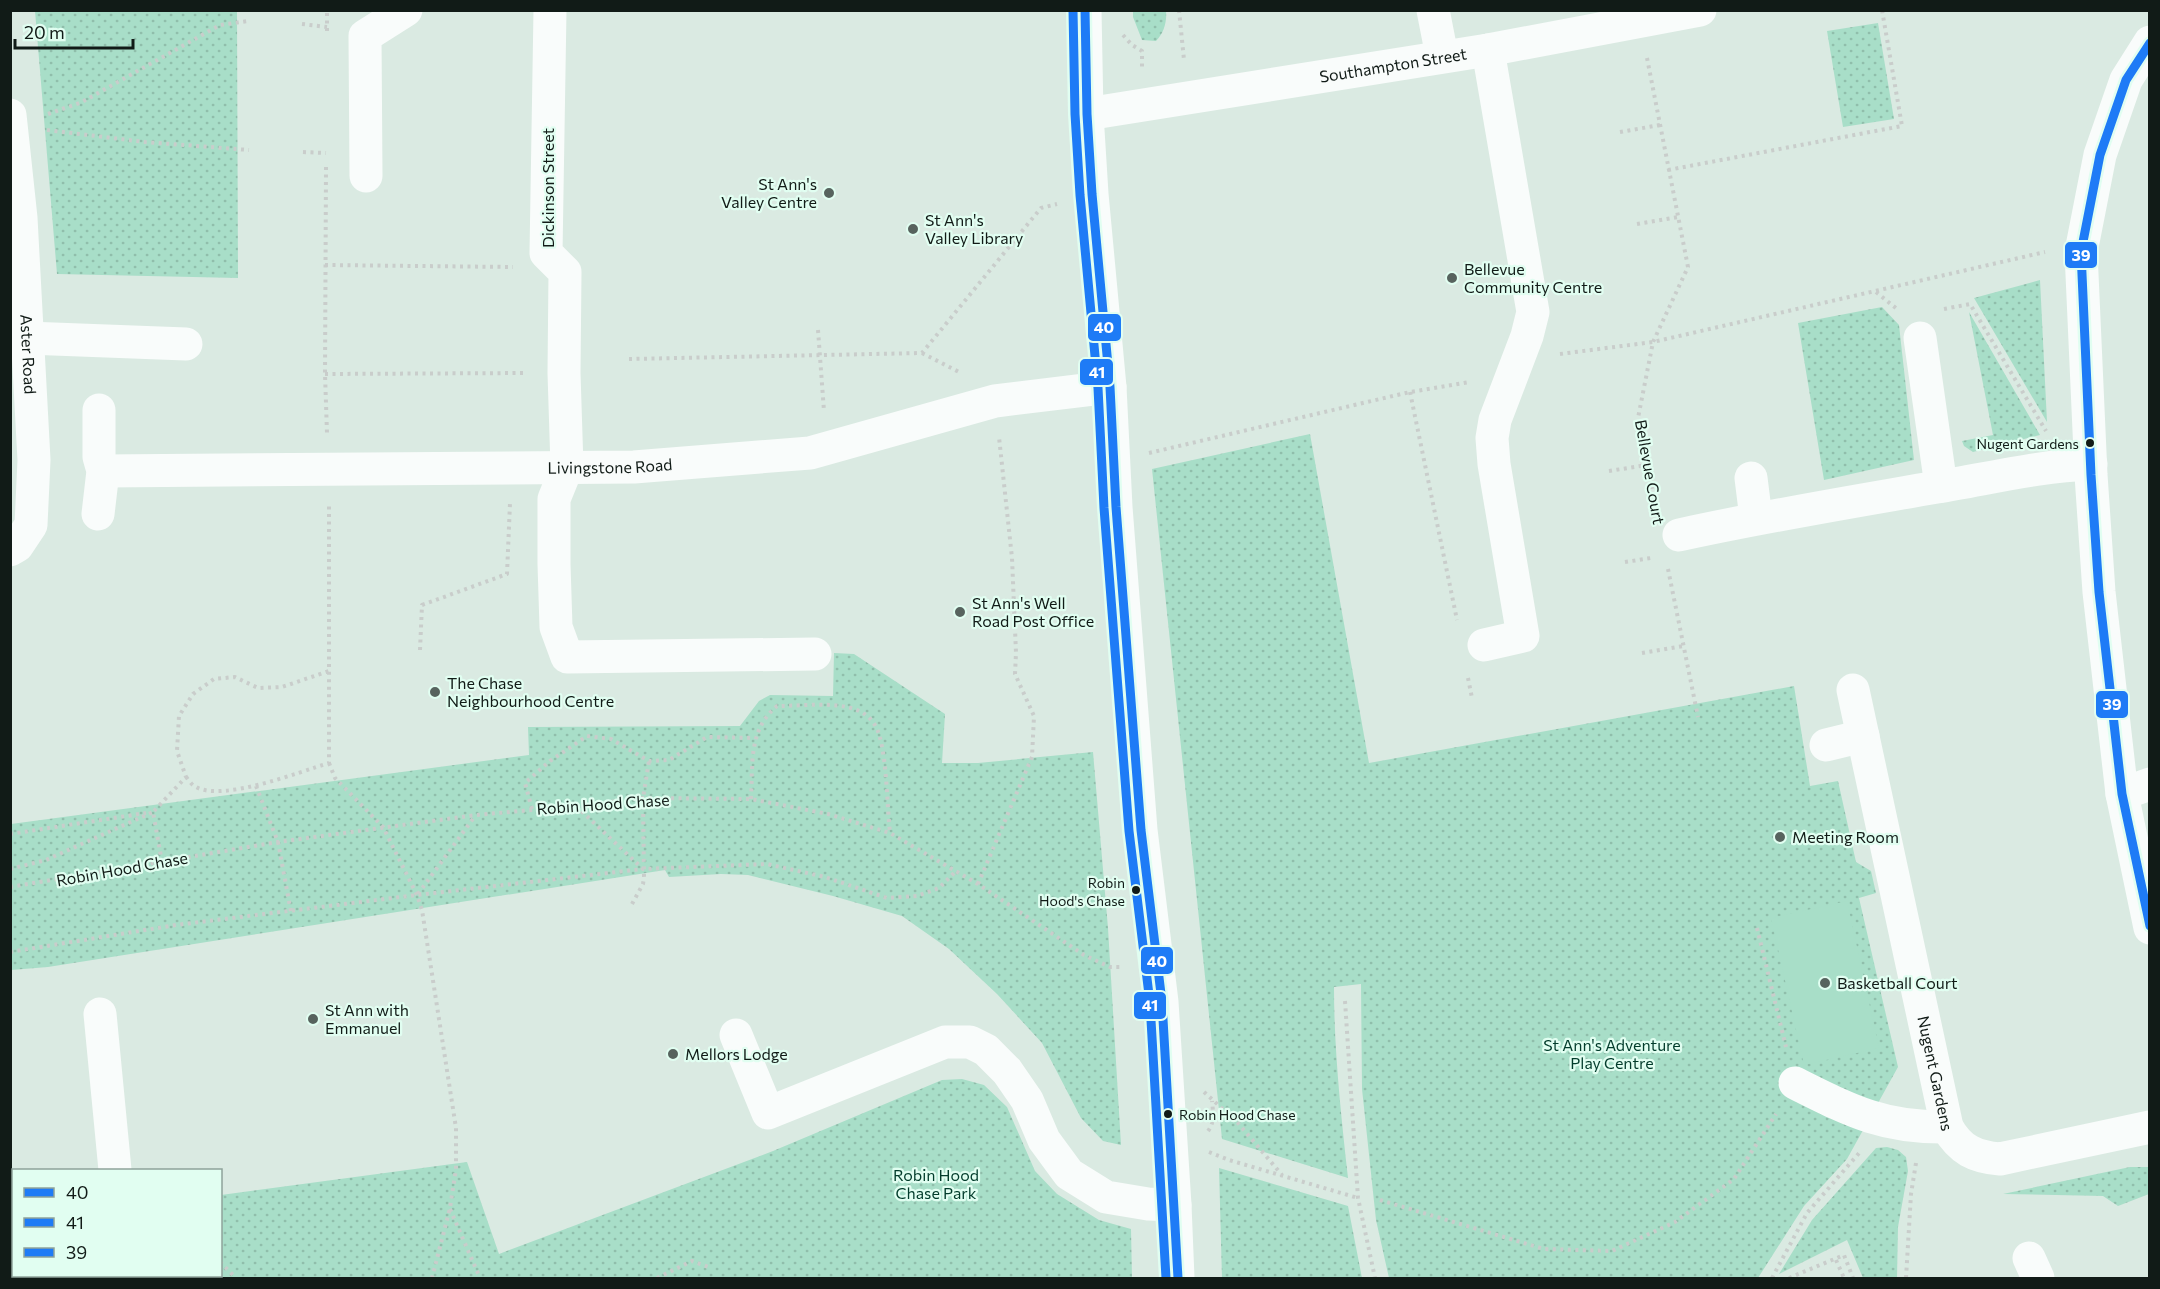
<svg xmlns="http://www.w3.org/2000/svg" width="2160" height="1289" viewBox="0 0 2160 1289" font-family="Commissioner,sans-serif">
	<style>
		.grass { fill: url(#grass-dots) }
		.pitch { fill: #a8dec8 }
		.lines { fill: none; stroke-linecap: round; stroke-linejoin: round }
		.path { stroke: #c9cdcb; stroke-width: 4; stroke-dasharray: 3 4.5; stroke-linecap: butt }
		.minor { stroke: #f9fcfb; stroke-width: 33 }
		.bus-1-casing { stroke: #e1fef1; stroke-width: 14 }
		.bus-2-casing { stroke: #e1fef1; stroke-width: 14 }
		.bus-3-casing { stroke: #e1fef1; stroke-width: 14 }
		.bus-1 { stroke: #1e7bf6; stroke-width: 9 }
		.bus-2 { stroke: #1e7bf6; stroke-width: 9 }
		.bus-3 { stroke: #1e7bf6; stroke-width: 9 }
		.poi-dot { fill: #57635e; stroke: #e1fef1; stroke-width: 2 }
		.bus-dot { fill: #111b17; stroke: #e1fef1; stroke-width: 2 }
		.labels { text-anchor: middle; stroke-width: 4.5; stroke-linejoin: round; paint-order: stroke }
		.bus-label { font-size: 14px; fill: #111b17; stroke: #e1fef1; text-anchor: end }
		.street-label { font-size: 16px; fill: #111b17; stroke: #e1fef1 }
		.poi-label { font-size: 16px; fill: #111b17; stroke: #e1fef1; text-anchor: start }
		.park-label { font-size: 16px; fill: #023c2b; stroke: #e1fef1 }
		.line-badge { stroke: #e1fef1; stroke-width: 2 }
		.badge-label { font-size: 16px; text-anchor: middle; font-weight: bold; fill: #fff }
	</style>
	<defs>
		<pattern id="grass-dots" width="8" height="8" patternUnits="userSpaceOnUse" patternTransform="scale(1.5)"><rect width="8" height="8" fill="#a8dec8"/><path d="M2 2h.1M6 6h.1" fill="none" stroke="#90beab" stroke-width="1.8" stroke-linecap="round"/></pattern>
	</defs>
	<rect width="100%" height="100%" fill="#daeae2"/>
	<path class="grass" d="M35 11H237L238 278 57 274Z
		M1133 11H1166C1167 22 1164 33 1156 41L1142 40 1133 17Z
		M1878 23 1894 119 1843 127 1827 31Z
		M2040 280 2047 422 1974 298Z
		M1882 307 1899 325 1914 460 1824 480 1798 323Z
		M1969 312 2040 435 1973 452 1964 446 1962 441 1993 435Z
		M1310 434 1369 763 1794 686 1810 786 1838 781 1856 862 1871 871 1876 893 1859 898 1898 1067 1847 1159 1804 1206 1758 1278H1389L1376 1220 1362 1089 1361 984 1334 987C1334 1051 1341 1114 1348 1178L1222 1139 1152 469Z
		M834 653 854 654 945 714 942 763H978L1093 752 1108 928 1121 1145 1103 1141 1081 1118 1042 1043 997 994 949 949 902 916 833 896 748 875 721 874 669 877 665 870 48 967 11 970V824L529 755 528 727 740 726 759 701 770 695 833 696Z
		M962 1079 984 1085 1007 1107 1035 1171 1057 1194 1099 1220 1131 1229 1132 1278H11V1219L13 1218 14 1276H220L221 1195 467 1162 499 1254 773 1151 942 1080Z
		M1887 1147 1898 1150 1906 1157 1908 1171 1898 1227 1897 1278H1863L1847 1240 1779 1274 1812 1220 1876 1148Z
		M2130 1167H2149V1194L2118 1206 2103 1196 2003 1194Z
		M1219 1168 1348 1206 1362 1278H1222Z"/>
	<path class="pitch" d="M1847 901 1879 1048 1804 1065 1771 918Z"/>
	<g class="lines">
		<path class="path" d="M1179 10 1184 60
			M302 24 327 27
			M327 31V10
			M1123 35 1132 45 1142 51V69
			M1647 58 1688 267 1653 342 1638 418 1656 509
			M48 114 82 102 220 25 248 21
			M47 130 145 142 249 150
			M1620 132 1660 125
			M303 152 326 153
			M326 167 325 374 327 433
			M1668 170 1902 126 1882 10
			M1637 224 1678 217
			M325 265 513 267
			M1876 292 1897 309
			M1944 309 1970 304 2046 431
			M818 330 824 411
			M922 353 959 372
			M1560 354 1653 342 2045 252
			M629 359 922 353 1041 208 1057 204
			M325 374 527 373
			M1410 392 1457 620
			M1149 453 1410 392 1470 382
			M1609 471 1647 465
			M1625 562 1651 558
			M1668 569 1698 717
			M420 650 422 605 507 574 510 503
			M1642 653 1684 646
			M1468 678 1472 698
			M329 763 335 778 383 827 417 895 422 910 456 1128V1169L450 1208 432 1278
			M186 777C189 780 192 786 196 787 223 802 299 772 329 763V671
			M256 786 278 842 291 912
			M751 799C753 764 748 730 777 706 801 706 828 702 851 708 862 711 871 717 876 727 887 748 887 808 890 833
			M576 806 643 869 767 864 825 877 887 898 917 896 939 888 956 871
			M532 809 525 783 550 761 587 736 611 739 649 761 669 760 707 737 754 738
			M10 834 146 813
			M162 862 153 812 186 777 177 751 179 716 193 694 214 679 235 677 258 688 282 687 329 671V506
			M10 869 46 860 153 812
			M978 884 1032 757 1034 716 1015 674 1016 653 1012 558 999 437
			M10 887 278 842 476 815 576 806 643 798 751 799 828 814 890 833 978 884 1084 955 1110 967H1122
			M418 894 475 816
			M632 904 643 884 644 877 643 798 649 761
			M1757 928 1786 1047
			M10 952 176 925 417 895 643 869
			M1345 1001 1358 1198 1375 1278
			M1204 1092 1238 1123 1282 1175
			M1208 1131C1215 1122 1213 1112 1212 1101
			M1209 1152 1229 1160 1358 1198
			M1380 1200 1544 1249 1612 1251 1675 1222 1734 1179 1776 1114
			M450 1209 480 1278
			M1836 1260 1844 1278
			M220 1262 236 1278
			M657 1278 692 1261 711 1268
			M1772 1278 1807 1213 1860 1152
			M1789 1278 1844 1255 1853 1278
			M1906 1278 1911 1194 1916 1163"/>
		<g class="minor">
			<path d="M550 10 546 253 565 272 564 373 567 467 554 499V564L556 627 567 657 815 654"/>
			<path d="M1085 10 1087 114 1092 194 1110 387 1116 507 1141 830 1162 1002 1175 1205 1178 1278"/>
			<path d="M1433 10 1442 56"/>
			<path d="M2150 42 2126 80 2100 155 2081 252 2091 475 2099 592 2122 794 2150 928"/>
			<path id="s1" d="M1087 114 1488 50 1700 10"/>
			<path id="s2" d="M10 115 21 218 34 460 31 525 17 546 10 550"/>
			<path d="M366 176 365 36 406 10"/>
			<path d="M27 338 186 344"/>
			<path d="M1920 338 1941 486"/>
			<path id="s3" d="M103 471 634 467 810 453 995 401 1110 387"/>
			<path d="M1751 478 1756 518"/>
			<path d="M98 514 103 471 99 457V410"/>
			<path d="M1679 535C1765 516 1851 502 1937 487 1987 479 2039 466 2091 464"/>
			<path d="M1484 645 1523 636 1494 464 1492 438 1495 420 1527 336 1533 312 1488 50"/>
			<path id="s4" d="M1853 690 1947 1127C1960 1150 1975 1157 2000 1159L2150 1127"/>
			<path d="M1826 745 1863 736"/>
			<path d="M2122 794 2150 784"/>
			<path d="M100 1014 115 1170"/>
			<path d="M736 1035 768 1113 945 1042H970L986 1050 1007 1071 1027 1100 1044 1140 1069 1174 1106 1197 1148 1204 1175 1205"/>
			<path d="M1795 1083C1851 1111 1883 1128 1947 1127"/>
			<path d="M10 1191 14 1190"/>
			<path d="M2029 1258 2038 1278"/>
		</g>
		<defs>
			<path id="bus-1" d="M1085 10 1087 114 1092 194 1110 387 1116 507 1141 830 1162 1002 1178 1278"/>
			<path id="bus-2" d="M1073 10 1075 114 1080 195 1098 388 1104 508 1129 831 1150 1003 1166 1278"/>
			<path id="bus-3" d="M2150 43 2126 80 2100 155 2081 252 2091 475 2099 592 2122 794 2150 926"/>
		</defs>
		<use href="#bus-1" class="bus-1-casing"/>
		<use href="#bus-2" class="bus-2-casing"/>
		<use href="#bus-3" class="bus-3-casing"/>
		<use href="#bus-1" class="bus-1"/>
		<use href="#bus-2" class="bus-2"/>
		<use href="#bus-3" class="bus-3"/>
	</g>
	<g class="poi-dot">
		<circle cx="829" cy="193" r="6"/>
		<circle cx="913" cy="229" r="6"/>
		<circle cx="1452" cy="278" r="6"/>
		<circle cx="960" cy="612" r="6"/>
		<circle cx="435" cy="692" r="6"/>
		<circle cx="1780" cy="837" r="6"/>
		<circle cx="1825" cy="983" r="6"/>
		<circle cx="313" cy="1019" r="6"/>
		<circle cx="673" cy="1054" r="6"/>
	</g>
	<g class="bus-dot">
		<circle cx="2090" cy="443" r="5"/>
		<circle cx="1136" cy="890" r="5"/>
		<circle cx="1168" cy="1114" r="5"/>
	</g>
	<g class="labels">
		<g class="bus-label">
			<text x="2079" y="449">Nugent Gardens</text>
			<text x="1125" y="888">Robin<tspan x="1125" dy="18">Hood's Chase</tspan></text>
			<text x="1179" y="1120" text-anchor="start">Robin Hood Chase</text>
		</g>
		<g class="street-label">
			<text dy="6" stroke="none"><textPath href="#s1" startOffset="310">Southampton Street</textPath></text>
			<text transform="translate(548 188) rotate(-90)" y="6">Dickinson Street</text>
			<text dy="6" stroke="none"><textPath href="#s2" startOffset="240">Aster Road</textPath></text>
			<text dy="6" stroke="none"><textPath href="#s3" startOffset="507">Livingstone Road</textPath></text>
			<text transform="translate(1650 472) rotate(80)" y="6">Bellevue Court</text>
			<text transform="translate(603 804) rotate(-4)" y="6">Robin Hood Chase</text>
			<text transform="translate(122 869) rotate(-10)" y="6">Robin Hood Chase</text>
			<text dy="6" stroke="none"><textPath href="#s4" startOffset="392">Nugent Gardens</textPath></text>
		</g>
		<g class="poi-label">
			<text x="817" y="190" text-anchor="end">St Ann's<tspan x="817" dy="18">Valley Centre</tspan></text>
			<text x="925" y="226">St Ann's<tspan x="925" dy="18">Valley Library</tspan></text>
			<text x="1464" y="275">Bellevue<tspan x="1464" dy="18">Community Centre</tspan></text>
			<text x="972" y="609">St Ann's Well<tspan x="972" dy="18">Road Post Office</tspan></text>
			<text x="447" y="689">The Chase<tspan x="447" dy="18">Neighbourhood Centre</tspan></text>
			<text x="1792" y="843">Meeting Room</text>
			<text x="1837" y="989">Basketball Court</text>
			<text x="325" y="1016">St Ann with<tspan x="325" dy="18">Emmanuel</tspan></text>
			<text x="685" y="1060">Mellors Lodge</text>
		</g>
		<g class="park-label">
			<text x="1612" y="1051">St Ann's Adventure<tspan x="1612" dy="18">Play Centre</tspan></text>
			<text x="936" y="1181">Robin Hood<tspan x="936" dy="18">Chase Park</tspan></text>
		</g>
	</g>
	<g class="line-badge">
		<rect x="2064" y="241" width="34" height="28" rx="6" fill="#1e7bf6"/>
		<rect x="1087" y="313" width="35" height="29" rx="6" fill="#1e7bf6"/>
		<rect x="1079" y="358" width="35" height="28" rx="6" fill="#1e7bf6"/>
		<rect x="2095" y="690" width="34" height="29" rx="6" fill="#1e7bf6"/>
		<rect x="1140" y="946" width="34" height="29" rx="6" fill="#1e7bf6"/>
		<rect x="1133" y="991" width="34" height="29" rx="6" fill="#1e7bf6"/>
	</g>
	<g class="badge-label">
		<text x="2081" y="261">39</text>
		<text x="1104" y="333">40</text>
		<text x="1097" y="378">41</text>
		<text x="2112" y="710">39</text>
		<text x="1157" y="967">40</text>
		<text x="1150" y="1011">41</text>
	</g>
	<rect width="2160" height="1289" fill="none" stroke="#111b17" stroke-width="24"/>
	<rect x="12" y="1169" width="210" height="108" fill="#e1fef1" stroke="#8ea39a" stroke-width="1.5"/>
	<rect x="24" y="1188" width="30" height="9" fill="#1e7bf6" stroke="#8ea39a" stroke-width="1.5"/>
	<text x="66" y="1199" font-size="18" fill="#111b17">40</text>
	<rect x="24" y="1218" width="30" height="9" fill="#1e7bf6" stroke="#8ea39a" stroke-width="1.5"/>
	<text x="66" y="1229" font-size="18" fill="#111b17">41</text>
	<rect x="24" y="1248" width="30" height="9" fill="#1e7bf6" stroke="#8ea39a" stroke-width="1.5"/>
	<text x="66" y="1259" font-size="18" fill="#111b17">39</text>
	<path d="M15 39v9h118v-9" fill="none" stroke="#111b17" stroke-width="3"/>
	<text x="24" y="39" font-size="18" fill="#111b17" stroke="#e1fef1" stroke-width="4.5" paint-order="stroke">20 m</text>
</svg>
